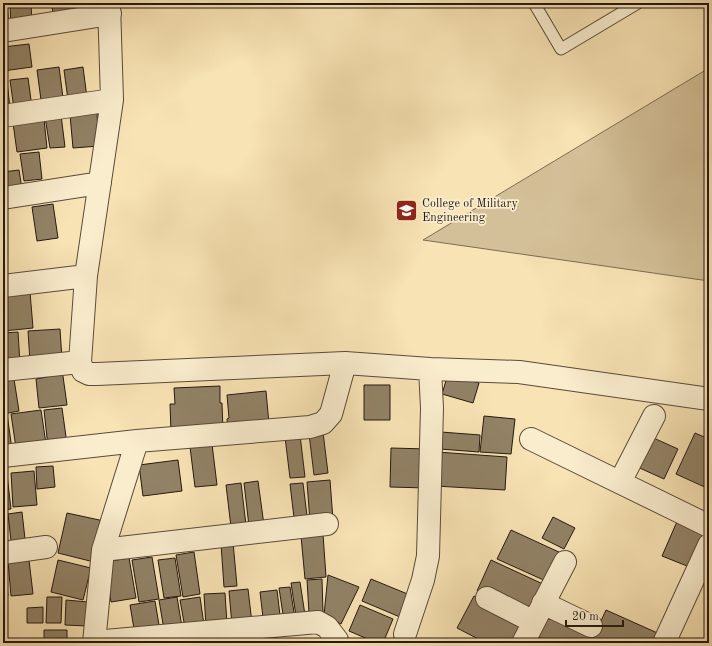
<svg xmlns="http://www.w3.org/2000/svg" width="712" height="646" viewBox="0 0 712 646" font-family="'Old Standard TT',serif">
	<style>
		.green { fill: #d4c098; stroke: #7c6c55 }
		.building { fill: #928266; stroke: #241812 }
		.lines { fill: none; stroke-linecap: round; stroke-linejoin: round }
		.service-casing { stroke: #594b3a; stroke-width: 13 }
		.minor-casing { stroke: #594b3a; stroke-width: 24 }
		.service { stroke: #faedce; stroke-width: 11 }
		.minor { stroke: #faedce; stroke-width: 22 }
		.labels { text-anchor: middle; stroke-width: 3.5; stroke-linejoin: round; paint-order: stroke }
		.poi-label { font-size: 12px; fill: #241812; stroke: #faedce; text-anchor: start }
	</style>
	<rect width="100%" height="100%" fill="#f8e3b4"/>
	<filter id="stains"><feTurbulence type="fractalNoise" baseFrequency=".005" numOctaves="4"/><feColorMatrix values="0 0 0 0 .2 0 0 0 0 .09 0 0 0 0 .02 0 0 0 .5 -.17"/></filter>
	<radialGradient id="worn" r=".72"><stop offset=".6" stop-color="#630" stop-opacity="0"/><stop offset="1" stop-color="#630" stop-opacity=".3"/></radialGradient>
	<path class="green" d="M709 68V281L423 240Z"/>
	<path class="building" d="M3 3H7L9 28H3Z
		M10 3H31L32 25 11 27Z
		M51 3H72L73 14 54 17Z
		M29 44 32 67 3 71V47Z
		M59 67 63 98 41 100 37 70Z
		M83 67 87 98 68 100 64 70Z
		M28 78 32 107 14 109 10 80Z
		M3 81H7L10 108 3 110Z
		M97 113 99 146 73 148 70 115Z
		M61 115 65 147 50 148 45 117Z
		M44 119 47 148 17 152 13 123Z
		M39 152 42 179 24 181 20 154Z
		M19 170 22 189 3 191V172Z
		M53 204 58 238 37 241 32 207Z
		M30 292 33 328 3 331V294Z
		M60 329 62 359 30 362 28 331Z
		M18 332 20 364 3 365V333Z
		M62 369 67 405 39 408 36 379 47 377V371Z
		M448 374 479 383 473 403 442 394Z
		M14 379 19 411 3 414V381Z
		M364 385H390V420H364Z
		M220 386V403H222L223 430 171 432 170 404H175L174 388Z
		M266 391 269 424 228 428 227 419 229 418 227 395Z
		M62 408 67 444 48 447 44 410Z
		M41 410 46 444 16 448 11 414Z
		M7 414 12 449 3 451V415Z
		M484 416 515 419 511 454 480 452Z
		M323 432 328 473 314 475 309 434Z
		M441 432 480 435 479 452 440 449Z
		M695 433 709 439V489L676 474Z
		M300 435 305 477 290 478 285 437Z
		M647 435 678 449 664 479 633 465Z
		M212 444 217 485 195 487 190 447Z
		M391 448 428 449 427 488 390 487Z
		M437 452 507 457 505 490 435 486Z
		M178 460 182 491 143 496 139 465Z
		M3 466H6L11 509 3 510Z
		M53 466 55 487 37 489 36 467Z
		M34 471 37 505 13 507 11 473Z
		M330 480 333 520 310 522 307 482Z
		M258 481 264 525 249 526 244 483Z
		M241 483 246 525 231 527 226 485Z
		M303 483 308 524 295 526 290 484Z
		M22 512 26 548 12 550 8 514Z
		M67 513 104 521 94 562 58 553Z
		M553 517 575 528 564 549 542 538Z
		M679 517 709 530 692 568 662 556Z
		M511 530 561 553 548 582 497 559Z
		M323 534 326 577 305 579 301 536Z
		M233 542 237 586 224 587 221 544Z
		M194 552 200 594 183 597 176 555Z
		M152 557 159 599 139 602 132 560Z
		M129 558 136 598 111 602 105 562Z
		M175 558 181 596 164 598 158 560Z
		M29 560 33 594 11 596 8 561Z
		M58 560 91 568 83 600 51 592Z
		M491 560 545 585 530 616 477 591Z
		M3 561H5L8 596H3Z
		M328 575 359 587 341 624 324 615Z
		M322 579 323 612 309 613 307 580Z
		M371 579 410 595 400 617 362 601Z
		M300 582 305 615 296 616 291 583Z
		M290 587 295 619 284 621 279 588Z
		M248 589 252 623 232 625 229 591Z
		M277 590 281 624 264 626 260 592Z
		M225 593 227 624 206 626 204 594Z
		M474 596 524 622 513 643H486L457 628Z
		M47 597H62L61 623H46Z
		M177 597 182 627 164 630 159 600Z
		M200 597 204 625 185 628 180 600Z
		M66 600 88 602 87 626 65 625Z
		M155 601 160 631 135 635 130 605Z
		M360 605 393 619 383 643H377L349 631Z
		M43 607V623H27V608Z
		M548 609 592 632 586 643H550L534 635Z
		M606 610 662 635 658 643H591Z
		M44 630H67V643H44Z
		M277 635 278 643H255L254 640Z"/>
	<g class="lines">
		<defs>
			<path id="service" d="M534 3 561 49 638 3"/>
			<path id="minor" d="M109 3 112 100 86 276 80 362 83 371 89 374H97L345 363
				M3 31 110 14
				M3 116 112 100
				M3 198 100 183
				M3 286 86 276
				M430 369 519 372 709 399
				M3 370 80 362
				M531 439 709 526
				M3 456 137 441 310 427 323 423 331 414 345 363 430 369 432 408 428 556 423 580 405 634
				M620 482 654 416
				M103 550 327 524
				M3 553 46 547
				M487 598 534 622
				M543 603 591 626
				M94 642 318 622 327 627 337 640
				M94 643 103 550 137 441
				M523 643 565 562
				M664 643 709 545"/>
		</defs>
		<use href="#service" class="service-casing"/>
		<use href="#minor" class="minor-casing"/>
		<use href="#service" class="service"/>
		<use href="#minor" class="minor"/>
	</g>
	<defs>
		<symbol id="university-square" viewBox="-11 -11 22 22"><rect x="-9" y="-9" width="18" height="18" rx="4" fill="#8f2418" stroke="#faedce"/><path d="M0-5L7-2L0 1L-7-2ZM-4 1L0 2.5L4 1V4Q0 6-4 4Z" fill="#fff"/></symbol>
	</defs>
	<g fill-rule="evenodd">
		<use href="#university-square" x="394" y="198" width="25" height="25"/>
	</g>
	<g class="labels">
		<g class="poi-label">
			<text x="422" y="207">College of Military<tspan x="422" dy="14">Engineering</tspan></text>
		</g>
	</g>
	<rect width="712" height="646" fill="none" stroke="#f8e3b4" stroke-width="16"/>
	<rect x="4" y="4" width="704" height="638" fill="none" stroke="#241812" stroke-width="2"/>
	<rect x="8" y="8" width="696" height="630" fill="none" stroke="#241812"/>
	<path d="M566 620v6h57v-6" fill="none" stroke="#241812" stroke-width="2"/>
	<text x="572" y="620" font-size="12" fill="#241812" stroke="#faedce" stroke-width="3" paint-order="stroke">20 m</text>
	<rect width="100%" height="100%" filter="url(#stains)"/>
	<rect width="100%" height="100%" fill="url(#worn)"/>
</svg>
